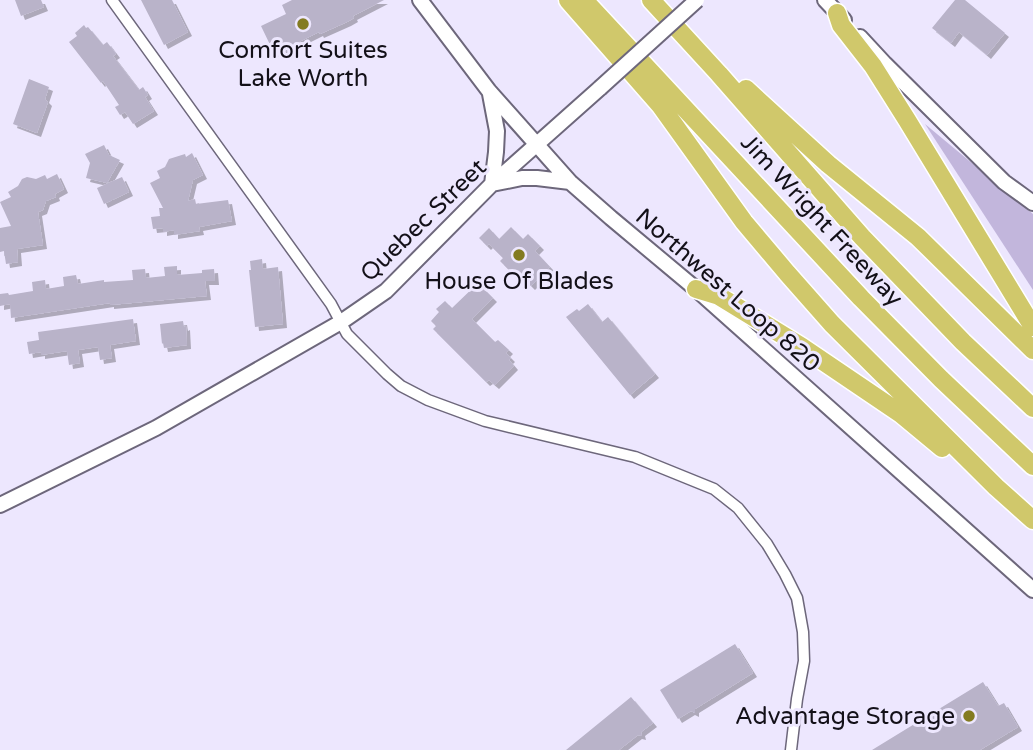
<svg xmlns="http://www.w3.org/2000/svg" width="1033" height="750" viewBox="0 0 1033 750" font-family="'Varela Round',sans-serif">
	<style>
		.green { fill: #c2b6dc }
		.building { fill: #b9b3c9; filter: url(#shadow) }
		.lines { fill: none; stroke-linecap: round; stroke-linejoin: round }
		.street-casing { stroke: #6d677b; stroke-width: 13 }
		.secondary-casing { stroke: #6d677b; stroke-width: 18 }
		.highway-casing { stroke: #fff; stroke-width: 21 }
		.street { stroke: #fff; stroke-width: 10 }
		.secondary { stroke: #fff; stroke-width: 14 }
		.highway { stroke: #d0c86b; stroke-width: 18 }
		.secondary-bridge-casing { stroke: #6d677b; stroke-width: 18; stroke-linecap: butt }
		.secondary-bridge { stroke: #fff; stroke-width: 14 }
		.poi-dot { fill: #837b21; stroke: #ede7fe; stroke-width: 2.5 }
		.labels { text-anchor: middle; stroke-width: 6; stroke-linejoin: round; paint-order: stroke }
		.poi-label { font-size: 24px; fill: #131018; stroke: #ede7fe }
		.street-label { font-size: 24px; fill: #131018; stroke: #ede7fe }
	</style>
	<defs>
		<filter id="shadow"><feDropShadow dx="4" dy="4" stdDeviation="0" flood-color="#0004"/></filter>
	</defs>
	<rect width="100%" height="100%" fill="#ede7fe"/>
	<path class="green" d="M925 124 1033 214V290Z"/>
	<path class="building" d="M15 0H41L44 7 21 16Z
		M141 0H172L188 32 164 45Z
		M292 0H384L353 16 354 18 347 22 320 34 319 32 291 46 290 50 284 53 279 50 274 53 261 26 286 14 282 5Z
		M955 0H965L1005 33 987 55 959 32 951 43 932 28Z
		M84 25 86 28 88 27 103 45 107 42 116 54 113 56 139 90 143 87 148 95 145 97 154 111 133 124 125 112 120 115 115 107 119 105 103 81 101 83 69 42 77 36 75 33Z
		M29 79 49 87 45 99 48 102 37 133 13 124Z
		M104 145 109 155 120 160 107 183 86 178 90 163 85 154Z
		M192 153 203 175 193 180 188 201 195 199 196 204 228 200 232 221 199 227 200 231 174 235V230L163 232V228L153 229 151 217 160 216 159 208H163L150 183 160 178 157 171 165 167 169 159 185 154 186 157Z
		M57 174 64 189 55 194 56 197 46 201 43 210 38 212 43 245 17 249 18 262 6 264 4 251 0 252V228L11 226 0 202 11 197 8 192 18 186 22 179 27 177 36 179 45 175 47 179Z
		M122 177 129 192 104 204 97 188Z
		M511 227 523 239 528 234 540 246 535 251 550 267 531 286 516 271 513 274 500 261 503 258 489 244 487 246 479 238 489 228 499 239Z
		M262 259 263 269 278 267 283 324 255 327 249 270H251L250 261Z
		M177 266V275L202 273V270L214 269 215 281H205L207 296 132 303 110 305V303L11 318 10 304 0 306V294L8 293 9 295 33 291 32 282 45 280 46 289 64 286 63 277 76 275 78 284 104 280V282L133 280 132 270 145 269 146 278 165 276 164 267Z
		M478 283 493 298 472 319 495 342 498 340 509 350 506 353 511 358 509 360 514 366 495 385 489 380 486 382 433 329 436 326 431 321 439 312 436 309 445 301 452 308Z
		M588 304 602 322 608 317 655 374 630 395 566 317 577 309 579 311Z
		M133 319 136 341 110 345 112 358 100 360 98 347 78 350 80 363 69 365 67 351 41 355V352L29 354 27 342 39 340 38 332Z
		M183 321 184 327 186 326 187 345 164 348 163 343 162 344 160 324Z
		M735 644 753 673 695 709V713L691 711 678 719 660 690Z
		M983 682 998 706 1004 703 1018 727 980 750H872Z
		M631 697 653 723 641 732 642 736 638 735 619 750H566Z"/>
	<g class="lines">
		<defs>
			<path id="street" d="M112 0 331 304 347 334 387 374 401 386 428 400 485 421 635 457 714 489 738 508 767 544 785 574 797 598 803 632 804 661 797 699 791 750"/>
			<path id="secondary" d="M420 0 489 91 570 182 611 218 696 289 1033 590
				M825 0 844 20
				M860 37 885 64 1004 182 1033 203
				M490 94 497 131 496 152 492 184 522 178H537L570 182
				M0 505 156 428 341 322 386 291 492 184 600 88"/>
			<path id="highway" d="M568 0 660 105 744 222 787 273 832 324 996 487 1033 520
				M584 0 861 298 941 379 1033 466
				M651 0 719 74 862 237 963 342 1033 408
				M837 13 841 25 873 66 907 120 1033 327
				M746 89 828 164 918 237 1033 350
				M696 289 719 296 802 347 901 414 942 448"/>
		</defs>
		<use href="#street" class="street-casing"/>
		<use href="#secondary" class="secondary-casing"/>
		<use href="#highway" class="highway-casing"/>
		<use href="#street" class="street"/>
		<use href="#secondary" class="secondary"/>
		<use href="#highway" class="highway"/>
		<defs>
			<path id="secondary-bridge" d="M600 88 697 0"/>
		</defs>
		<use href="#secondary-bridge" class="secondary-bridge-casing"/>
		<use href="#secondary-bridge" class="secondary-bridge"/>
	</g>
	<g class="poi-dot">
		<circle cx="303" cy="24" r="7"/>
		<circle cx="519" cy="255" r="7"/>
		<circle cx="969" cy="716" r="7"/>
	</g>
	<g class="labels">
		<g class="poi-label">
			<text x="303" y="58">Comfort Suites<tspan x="303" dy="28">Lake Worth</tspan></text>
			<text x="519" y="289">House Of Blades</text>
			<text x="955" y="724" text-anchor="end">Advantage Storage</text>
		</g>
		<g class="street-label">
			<text transform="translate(423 220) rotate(-44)" y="8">Quebec Street</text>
			<text transform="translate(822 220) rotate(47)" y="8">Jim Wright Freeway</text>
			<text transform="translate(728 290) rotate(41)" y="8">Northwest Loop 820</text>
		</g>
	</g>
</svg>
